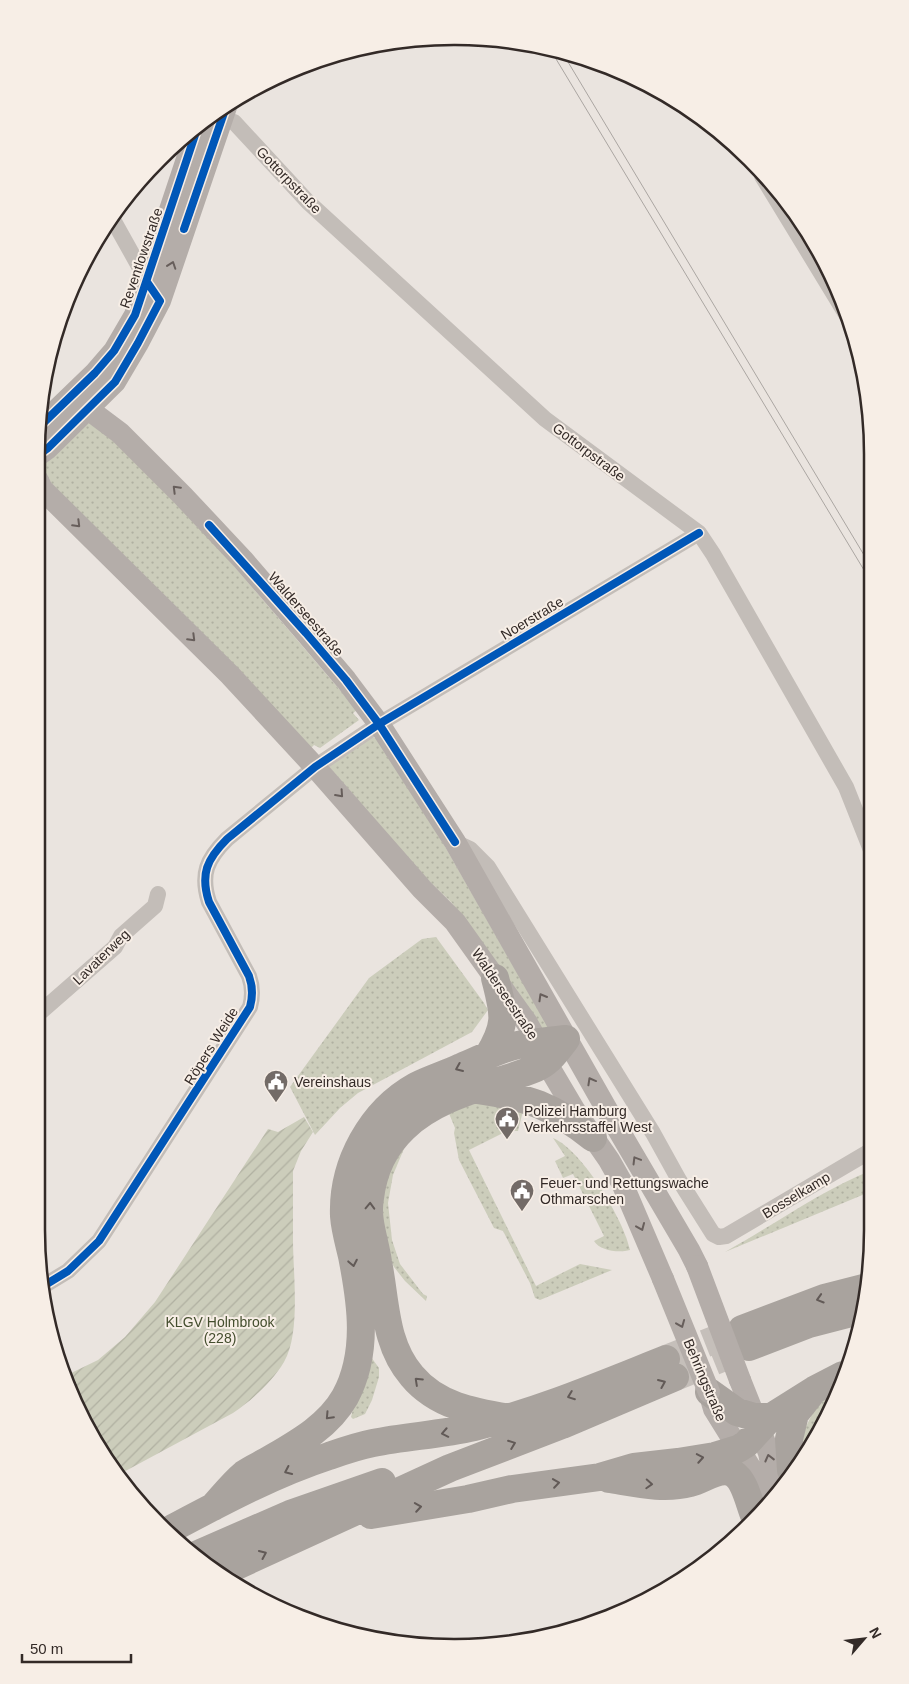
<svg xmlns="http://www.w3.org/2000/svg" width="909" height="1684" viewBox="0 0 909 1684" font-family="Arial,sans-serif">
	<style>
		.grass { fill: url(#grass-dots) }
		.garden { fill: url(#garden-furrows) }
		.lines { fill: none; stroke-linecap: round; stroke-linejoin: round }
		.highway-tunnel { stroke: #c5bfba; stroke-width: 28; stroke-dasharray: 28 14; stroke-linecap: butt }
		.street { stroke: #c3bdb8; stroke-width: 16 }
		.secondary { stroke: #b4ada9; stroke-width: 22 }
		.highway { stroke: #a9a39e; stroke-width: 28 }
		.tram { stroke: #aba6a2; stroke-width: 1 }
		.secondary-bridge { stroke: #b4ada9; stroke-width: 22 }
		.cycleway-casing { stroke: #f7eee6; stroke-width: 11 }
		.cycleway { stroke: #0057b8; stroke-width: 8 }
		.oneway { stroke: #675e5b }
		.oneway2 { stroke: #625a57 }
		.labels { text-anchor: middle; stroke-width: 4; stroke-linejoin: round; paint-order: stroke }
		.street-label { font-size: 14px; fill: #332a27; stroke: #f7eee6 }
		.poi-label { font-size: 14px; fill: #332a27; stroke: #f7eee6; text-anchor: start }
		.park-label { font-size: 14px; fill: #444e2e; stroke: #f7eee6 }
		.rim { fill: none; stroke: #332a27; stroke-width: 2.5 }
	</style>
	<defs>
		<pattern id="grass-dots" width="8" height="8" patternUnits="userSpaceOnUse" patternTransform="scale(1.25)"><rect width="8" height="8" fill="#cccdbb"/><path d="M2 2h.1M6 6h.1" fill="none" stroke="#b0b0a1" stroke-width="1.8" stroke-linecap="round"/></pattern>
		<pattern id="garden-furrows" width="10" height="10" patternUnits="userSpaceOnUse" patternTransform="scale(1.25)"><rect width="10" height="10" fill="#cccdbb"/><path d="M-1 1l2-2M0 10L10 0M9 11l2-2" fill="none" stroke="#b0b0a1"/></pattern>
	</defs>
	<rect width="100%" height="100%" fill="#eae4df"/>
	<path class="grass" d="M92 418 180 503 357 710 353 713 359 720 320 748 314 745 311 748 56 490 45 474 43 466Z
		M372 737 379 739 411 787 551 1032 544 1035 452 903 420 872 330 768V765Z
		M436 937 484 1003 488 1010 472 1032 358 1093 340 1108 315 1135 290 1087 369 978 422 939Z
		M486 1102 523 1111 518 1131H507L469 1150 536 1286 580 1264 612 1270 540 1300 535 1298 530 1283 503 1231 494 1228 459 1160 454 1133 455 1128 448 1111 474 1104Z
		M553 1138C582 1150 624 1220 630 1250 619 1253 600 1251 594 1241L604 1236 573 1174 563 1178 555 1161 565 1156Z
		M406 1144 393 1175 388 1203 392 1240 400 1264 423 1294 427 1296 426 1301 405 1281 394 1267 386 1252 381 1235V1184Z
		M872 1170V1191L725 1252C774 1225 820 1191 872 1170Z
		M371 1357 379 1368V1377L372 1400 365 1414 353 1419 351 1417 366 1358Z
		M838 1386 817 1438 804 1454 800 1439 816 1406Z"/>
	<path class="garden" d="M304 1117 313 1132 301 1151 293 1171C293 1194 293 1217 293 1240 293 1274 301 1333 284 1362 272 1382 252 1400 233 1413L118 1475 65 1376 98 1360 125 1337 155 1302 268 1129 278 1132Z"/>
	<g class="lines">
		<path class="highway-tunnel" d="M666 1359 742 1329
			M675 1377 749 1347"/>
		<path class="street" d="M222 118 234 122 308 202 545 419 699 533 713 554 846 787 871 850
			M762 176 852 324
			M112 218 150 286
			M457 843 470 849 488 867 653 1133 679 1180 713 1234 719 1237 726 1236 872 1150
			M36 1016 115 947 121 936 155 906 158 894
			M45 1285 68 1271 99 1241 250 1007C253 996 253 987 249 976L209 902C200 874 207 859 227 839L315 767 379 724 699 533"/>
		<path class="secondary" d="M62 405H72L88 409 120 433 183 496 243 560 306 633 346 680 379 724 455 842 615 1124 689 1250 697 1266
			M37 429 95 373 114 351 135 315 199 123
			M37 456 48 448 115 382 138 343 160 301 226 107
			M37 479 42 489 230 675 315 767 422 889 455 922 527 1023 538 1043 546 1062 575 1111 609 1160 622 1183 663 1279
			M740 1380 769 1453 776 1488
			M709 1392 714 1409 750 1467 755 1478 761 1507"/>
		<path class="highway" d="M488 1056C508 1023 504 1014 495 978
			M477 1090C527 1097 554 1106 593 1138
			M742 1329 824 1298 867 1287
			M749 1347 809 1324 863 1310
			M709 1392 737 1412 754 1417H771L814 1390 843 1375
			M510 1418C474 1412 437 1406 412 1376 384 1344 386 1301 378 1262 375 1240 366 1220 370 1198 373 1172 384 1147 404 1128 432 1101 472 1090 508 1078 520 1074 536 1070 546 1062 554 1056 560 1047 566 1039
			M791 1470 789 1439 795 1414 810 1395
			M609 1479C635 1483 664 1490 690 1483 704 1480 721 1465 734 1474 745 1481 749 1503 754 1515
			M213 1507C223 1496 233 1483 244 1474 251 1469 260 1465 267 1461 296 1444 328 1427 345 1397 369 1353 361 1302 352 1256 349 1243 345 1230 344 1216 342 1164 371 1111 416 1086 430 1079 446 1074 461 1067 479 1060 498 1049 518 1045 534 1042 550 1041 566 1039
			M371 1515 468 1499 512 1489 600 1477 634 1467 678 1462 715 1456 738 1449 746 1444 771 1417
			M171 1529C222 1502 274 1474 329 1456 343 1451 358 1446 373 1443 406 1436 440 1435 474 1427 540 1411 603 1384 666 1359
			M198 1554 290 1514 382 1482
			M219 1574 450 1468 562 1425 675 1377"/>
		<path class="tram" d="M550 49 870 580
			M562 52 870 565"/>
		<path class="secondary-bridge" d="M697 1266 740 1380
			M663 1279 709 1392"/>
		<defs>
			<path id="cycleway" d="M184 229 226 107
				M37 429 95 373 114 351 135 315 199 123
				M37 456 48 448 115 382 138 343 160 301 147 282
				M209 525 306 633 346 680 379 724 455 842
				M45 1285 68 1271 99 1241 250 1007C253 996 253 987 249 976L209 902C200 874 207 859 227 839L315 767 379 724 699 533"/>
		</defs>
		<use href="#cycleway" class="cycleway-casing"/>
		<use href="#cycleway" class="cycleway"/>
	</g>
	<defs><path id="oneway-chevron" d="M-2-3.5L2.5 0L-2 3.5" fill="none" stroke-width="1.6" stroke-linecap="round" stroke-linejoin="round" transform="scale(1.25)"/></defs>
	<g class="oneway">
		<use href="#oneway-chevron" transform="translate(172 265) rotate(-71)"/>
		<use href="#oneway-chevron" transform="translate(176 489) rotate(-135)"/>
		<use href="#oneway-chevron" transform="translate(77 524) rotate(45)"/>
		<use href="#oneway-chevron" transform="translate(192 638) rotate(45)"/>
		<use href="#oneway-chevron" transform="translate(340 794) rotate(48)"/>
		<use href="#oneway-chevron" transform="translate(542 997) rotate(-120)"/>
		<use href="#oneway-chevron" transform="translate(591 1081) rotate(-119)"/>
		<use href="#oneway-chevron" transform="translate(636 1160) rotate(-121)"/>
		<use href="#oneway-chevron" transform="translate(641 1227) rotate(67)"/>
		<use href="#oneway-chevron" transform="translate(681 1324) rotate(68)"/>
		<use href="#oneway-chevron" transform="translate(769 1458) rotate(-104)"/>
	</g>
	<g class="oneway2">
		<use href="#oneway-chevron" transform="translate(459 1068) rotate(157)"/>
		<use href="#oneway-chevron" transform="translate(370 1206) rotate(-88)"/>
		<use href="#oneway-chevron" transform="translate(353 1263) rotate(79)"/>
		<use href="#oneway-chevron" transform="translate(820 1299) rotate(163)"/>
		<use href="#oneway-chevron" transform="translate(418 1381) rotate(-137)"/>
		<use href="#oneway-chevron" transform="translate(662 1383) rotate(-23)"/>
		<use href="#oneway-chevron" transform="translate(571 1396) rotate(159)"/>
		<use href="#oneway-chevron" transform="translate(329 1416) rotate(133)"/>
		<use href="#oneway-chevron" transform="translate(445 1433) rotate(169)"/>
		<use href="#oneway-chevron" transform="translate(512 1444) rotate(-21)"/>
		<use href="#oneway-chevron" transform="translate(700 1458) rotate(-10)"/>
		<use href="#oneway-chevron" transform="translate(288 1471) rotate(155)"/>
		<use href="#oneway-chevron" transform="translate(556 1483) rotate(-8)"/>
		<use href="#oneway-chevron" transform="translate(649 1484) rotate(3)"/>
		<use href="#oneway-chevron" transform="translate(418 1507) rotate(-9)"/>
		<use href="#oneway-chevron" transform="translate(263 1554) rotate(-24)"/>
	</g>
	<defs>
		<symbol id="civic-pin" viewBox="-11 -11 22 30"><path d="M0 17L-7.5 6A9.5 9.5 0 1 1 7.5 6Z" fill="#736b67" stroke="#f7eee6"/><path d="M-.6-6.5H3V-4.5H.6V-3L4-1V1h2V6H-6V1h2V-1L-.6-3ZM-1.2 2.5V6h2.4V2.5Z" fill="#fff"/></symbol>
	</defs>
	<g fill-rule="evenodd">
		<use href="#civic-pin" x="262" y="1068" width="28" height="38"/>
		<use href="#civic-pin" x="493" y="1105" width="28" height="38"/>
		<use href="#civic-pin" x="508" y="1177" width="28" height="38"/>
	</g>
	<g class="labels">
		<g class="street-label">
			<text transform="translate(289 180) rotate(46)" y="5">Gottorpstraße</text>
			<text transform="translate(141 258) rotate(-71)" y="5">Reventlowstraße</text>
			<text transform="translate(589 452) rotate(37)" y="5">Gottorpstraße</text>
			<text transform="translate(306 614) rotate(49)" y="5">Walderseestraße</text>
			<text transform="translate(532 618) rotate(-31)" y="5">Noerstraße</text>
			<text transform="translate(101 957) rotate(-44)" y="5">Lavaterweg</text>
			<text transform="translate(505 994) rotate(56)" y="5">Walderseestraße</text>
			<text transform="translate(211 1046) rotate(-58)" y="5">Röpers Weide</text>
			<text transform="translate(796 1195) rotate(-31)" y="5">Bosselkamp</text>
			<text transform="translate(705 1380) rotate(67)" y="5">Behringstraße</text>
		</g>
		<g class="poi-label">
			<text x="294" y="1087">Vereinshaus</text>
			<text x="524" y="1116">Polizei Hamburg<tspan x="524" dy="16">Verkehrsstaffel West</tspan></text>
			<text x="540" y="1188">Feuer- und Rettungswache<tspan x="540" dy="16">Othmarschen</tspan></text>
		</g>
		<g class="park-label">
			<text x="220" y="1327">KLGV Holmbrook<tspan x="220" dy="16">(228)</tspan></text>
		</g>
	</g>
	<path d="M0 0H909V1684H0ZM454 45H455A409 409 0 0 1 864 454V1230A409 409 0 0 1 455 1639H454A409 409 0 0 1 45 1230V454A409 409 0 0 1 454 45Z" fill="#f7eee6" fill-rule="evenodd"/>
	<path class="rim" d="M454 45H455A409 409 0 0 1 864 454V1230A409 409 0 0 1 455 1639H454A409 409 0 0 1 45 1230V454A409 409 0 0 1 454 45Z"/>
	<g transform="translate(864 1639) rotate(62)" stroke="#f7eee6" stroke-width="4" paint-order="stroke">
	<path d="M0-4L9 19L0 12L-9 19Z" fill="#332a27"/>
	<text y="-8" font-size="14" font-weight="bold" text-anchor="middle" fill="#332a27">N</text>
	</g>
	<path d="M22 1654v8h109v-8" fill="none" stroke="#332a27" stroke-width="2.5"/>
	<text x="30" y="1654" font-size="15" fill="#332a27" stroke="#f7eee6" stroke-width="4" paint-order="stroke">50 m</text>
</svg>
